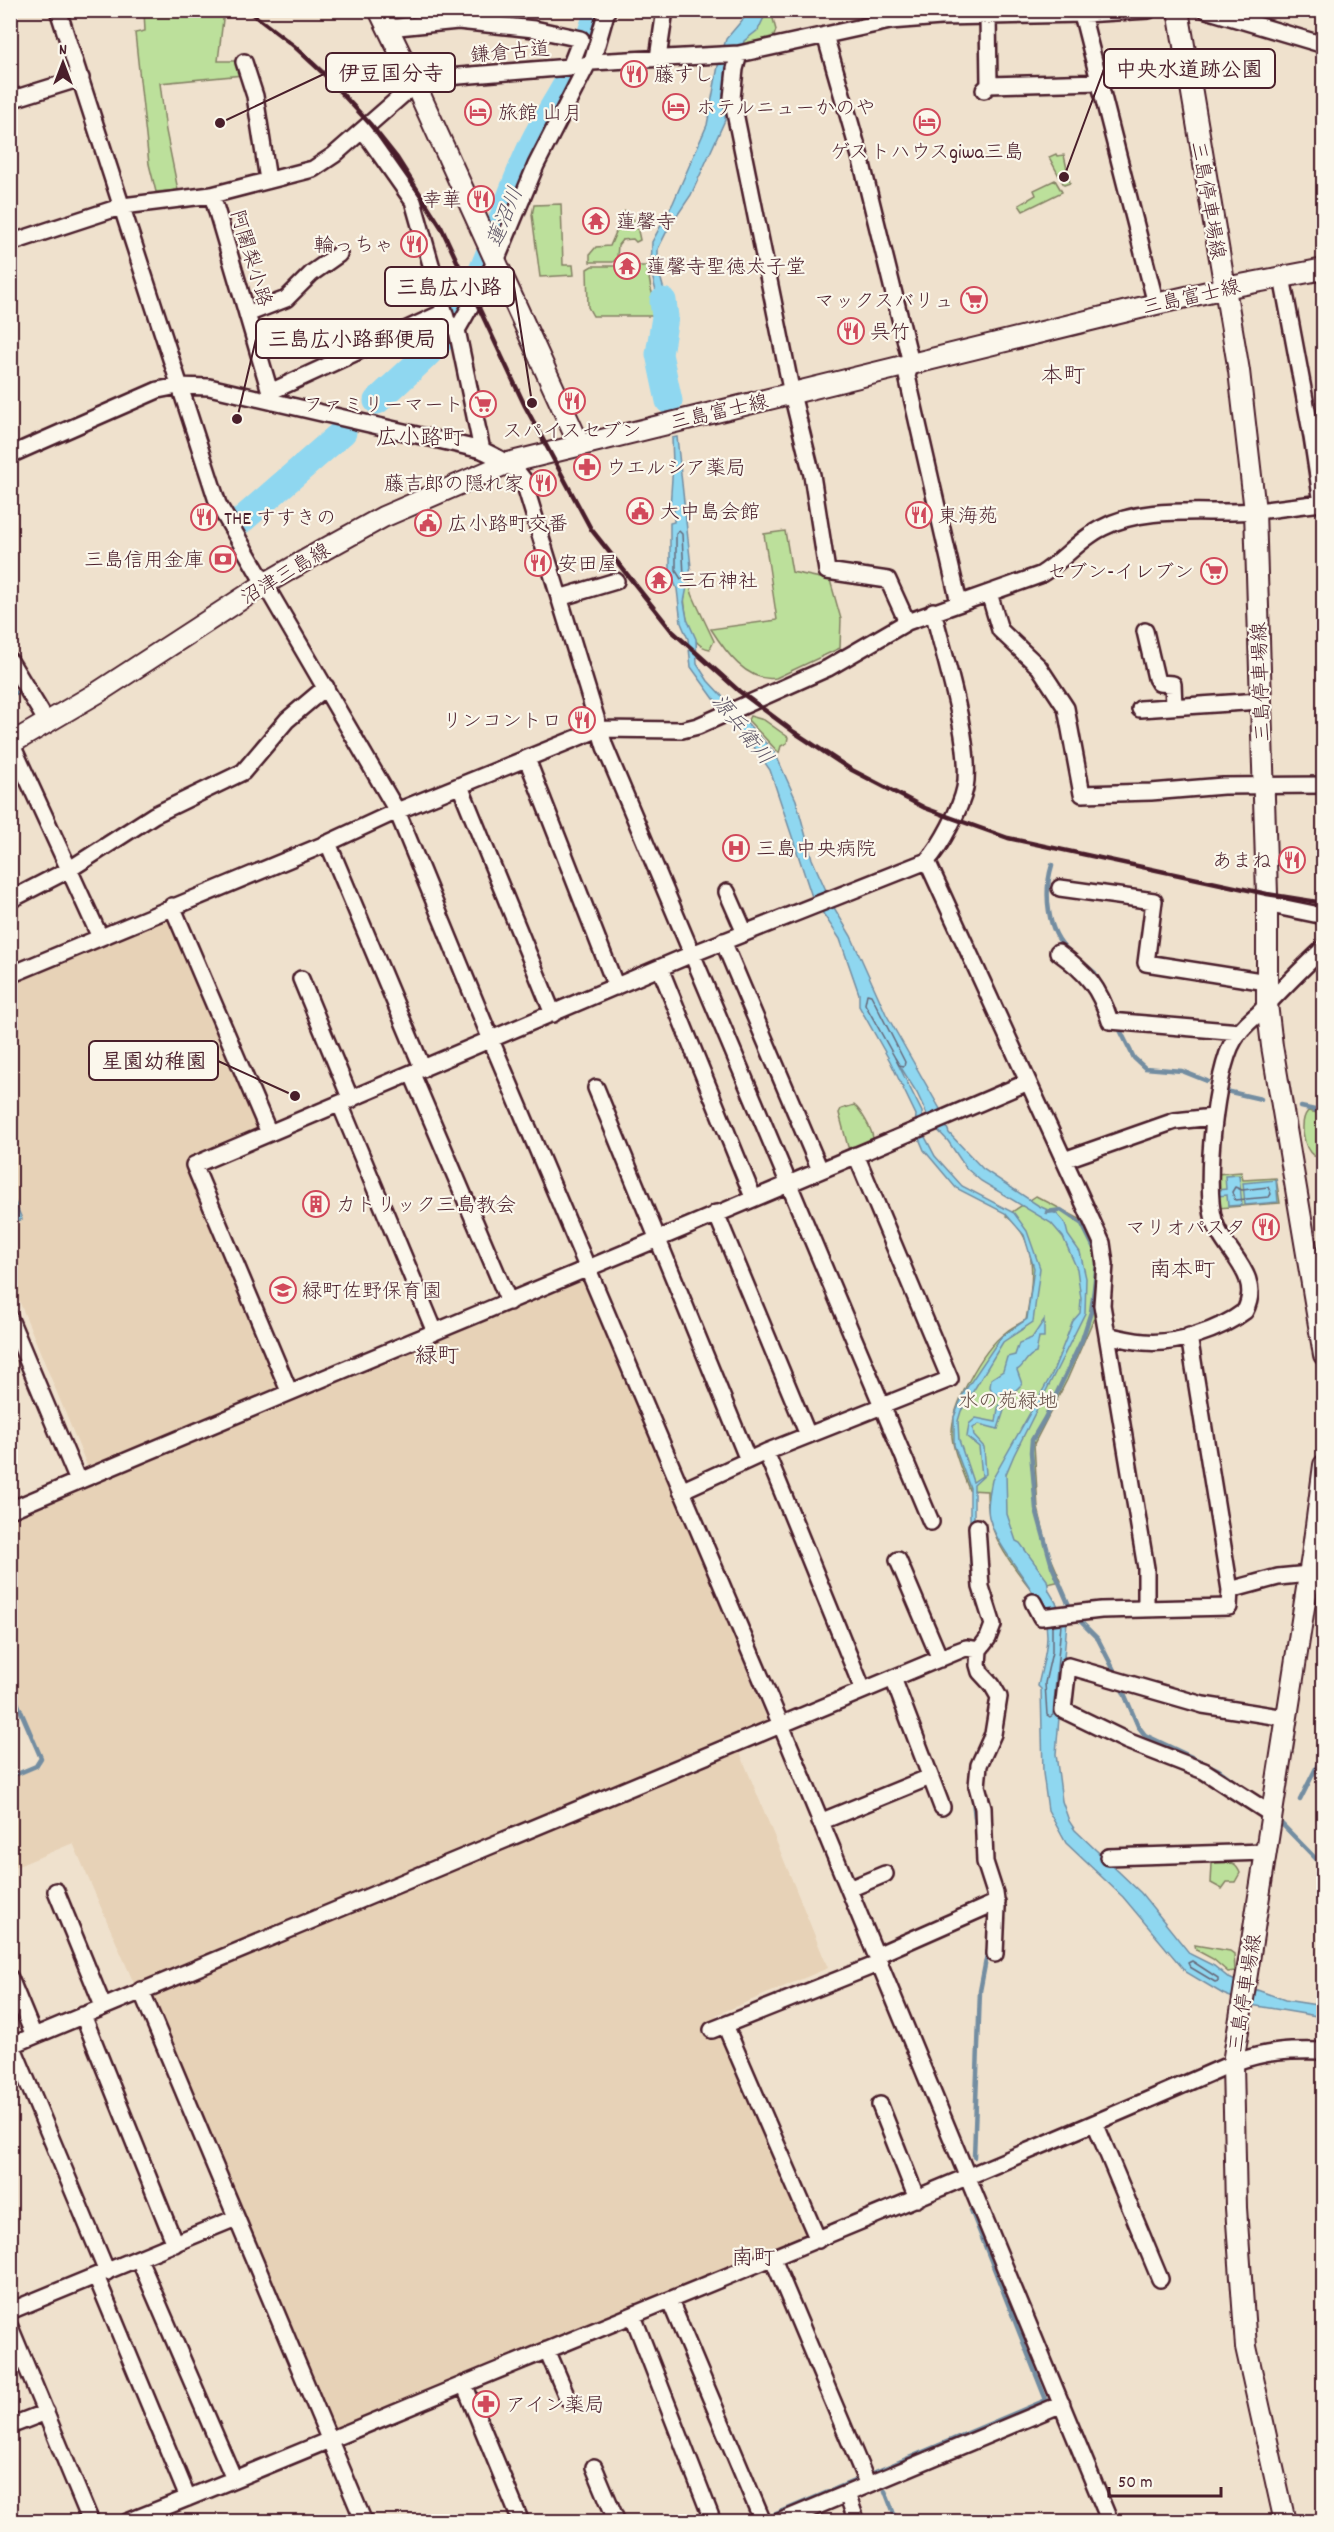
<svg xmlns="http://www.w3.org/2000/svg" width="1334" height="2532" viewBox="0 0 1334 2532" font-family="Dekko,'Klee One',sans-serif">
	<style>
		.built { fill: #e7d2b7 }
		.green { fill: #bce09b; stroke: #838063; stroke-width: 1.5 }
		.water { fill: #8fd7f0; stroke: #738da1; stroke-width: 1.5 }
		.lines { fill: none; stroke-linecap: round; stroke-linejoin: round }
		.shore { stroke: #66697a; stroke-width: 1.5 }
		.stream { stroke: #738da1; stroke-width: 4.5 }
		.river { stroke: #8fd7f0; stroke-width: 27 }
		.minor-casing { stroke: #4a1f2b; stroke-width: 20 }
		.major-casing { stroke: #4a1f2b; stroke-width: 24 }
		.minor { stroke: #fbf7ec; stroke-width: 15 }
		.major { stroke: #fbf7ec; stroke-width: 20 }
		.rail { stroke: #4a1f2b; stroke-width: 4.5 }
		.labels { text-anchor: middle; stroke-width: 4.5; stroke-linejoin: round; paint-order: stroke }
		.street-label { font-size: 20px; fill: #4a1f2b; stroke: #fbf7ec }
		.poi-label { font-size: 20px; fill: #4a1f2b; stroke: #fbf7ec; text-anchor: start }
		.park-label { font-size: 20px; fill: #664f47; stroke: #fbf7ec }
		.water-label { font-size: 21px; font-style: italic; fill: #5f5666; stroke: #fbf7ec }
		.quarter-label { font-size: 22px; fill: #4a1f2b; stroke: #fbf7ec }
		.leader { fill: none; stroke: #4a1f2b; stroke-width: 2 }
		.callout-dot { fill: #4a1f2b; stroke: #fbf7ec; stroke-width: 2 }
		.callout { fill: #fbf7ec; stroke: #4a1f2b; stroke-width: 2 }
		.callout-label { font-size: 21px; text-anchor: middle; font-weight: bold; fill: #4a1f2b }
	</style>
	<rect width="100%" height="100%" fill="#efe1cd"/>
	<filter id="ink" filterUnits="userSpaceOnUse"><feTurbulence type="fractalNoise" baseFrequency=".0167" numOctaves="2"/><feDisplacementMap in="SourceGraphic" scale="12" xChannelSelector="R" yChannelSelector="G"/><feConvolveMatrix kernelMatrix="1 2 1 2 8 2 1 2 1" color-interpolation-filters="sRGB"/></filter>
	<g filter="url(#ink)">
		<path class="built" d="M170 915 260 1130 186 1162 280 1387 88 1468 11 1281 10 984Z
			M582 1281 586 1282 769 1724 136 1988 73 1843 11 1869V1778L40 1766 42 1759 11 1683V1517Z
			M736 1750H739L828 1968 716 2015 811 2236 335 2433 330 2431 153 2010 154 1989Z"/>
		<path class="green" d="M144 11H224L218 61H240L243 75 160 83 166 131 178 190 156 192 149 164 135 33 145 31Z
			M760 11H771L776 30 774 36 758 41 754 46 749 47 742 42Z
			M1056 154 1057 156 1064 155 1070 183 1064 185 1049 157Z
			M1055 180 1062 192 1023 211 1019 205 1036 195 1034 190Z
			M561 204 563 265H573L574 275 540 277 532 215 534 205Z
			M625 211C635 215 638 230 640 240L636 242 633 239 622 240 618 245 617 258 613 262H590V254L596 247 610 246Z
			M592 266H647L651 289 659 316H593L588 307 587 269Z
			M785 531 792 572 830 580 841 619 840 648 776 678C747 683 725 651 711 629L777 620 764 534Z
			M683 576 689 577C691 583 690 590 693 596 700 612 707 626 714 641L710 649C683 646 684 596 683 576Z
			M750 716 764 720 788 737 787 743 781 746 779 753 748 720Z
			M854 1105C861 1110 872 1130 873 1138L870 1143 853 1150 848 1147 839 1113 841 1109Z
			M1308 1111 1323 1114V1157L1314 1156C1303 1149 1299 1121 1308 1111Z
			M1241 1172 1243 1180 1276 1178 1280 1203 1218 1208 1216 1174Z
			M1036 1196 1080 1219 1085 1224 1099 1252 1094 1318 1067 1380 1034 1444 1038 1508 1049 1553 1061 1581 1030 1588C1006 1558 986 1531 987 1491L969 1490C963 1473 954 1455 952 1437 950 1407 982 1350 1006 1332 1012 1327 1019 1324 1026 1320 1032 1285 1041 1241 1006 1216Z
			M1218 1860C1229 1864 1235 1861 1240 1873L1235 1882H1227L1222 1889 1211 1883 1212 1864Z
			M1195 1945 1230 1951 1234 1954 1235 1971 1228 1972 1213 1959 1196 1950Z"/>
		<path class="water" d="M747 11H767L758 30 744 41 726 102 725 120 691 195 668 229 658 249V268L670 313 663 337 660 336 663 320 651 271 652 242 673 203 707 125 718 66 726 39 744 18Z
			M677 437 691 567 684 602 687 619 696 639 697 664 708 681 775 753 796 800 812 859 833 906 851 936 886 1014 940 1109 949 1133 983 1169 1039 1206 1057 1214 1065 1223 1068 1235 1080 1252 1086 1278 1085 1313 1014 1455 1006 1474 1007 1514 1016 1541 1020 1543 1047 1580 1049 1591 1067 1621 1056 1754 1062 1801 1069 1821 1075 1830 1141 1893 1190 1954 1214 1966 1229 1978 1249 1987 1285 2000 1323 2006V2017L1251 2005 1223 1994 1186 1972 1123 1897 1066 1843 1048 1810 1043 1773 1041 1689 1038 1686C1041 1670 1047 1653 1047 1636 1047 1592 1000 1559 989 1517 986 1505 990 1491 992 1480L1052 1374 1073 1321 1080 1313 1081 1299 1077 1269 1063 1237 1051 1223 981 1181 966 1168 948 1141 931 1123 917 1093 895 1058 922 1112 923 1133 935 1156 962 1186 1014 1213 1027 1231 1040 1268 1033 1322 1003 1342 961 1411 958 1421 959 1440 973 1482 982 1476 979 1447 967 1437 969 1424 976 1418 996 1422 998 1408 1005 1396 993 1393 990 1387 991 1379 1003 1371 1007 1357 1015 1355 1019 1343 1032 1338 1044 1320V1337H1039L1036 1353C1026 1355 1025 1366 1017 1370L1022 1384 1008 1398 998 1429 979 1424 973 1428 974 1436 984 1447 986 1474 974 1485V1560H970V1488L954 1445V1417L964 1392 1001 1337 1027 1319 1034 1268 1024 1235 1005 1213 956 1188 924 1150 915 1129 916 1115 890 1061 859 1006V994L840 939 812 897 770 770 752 744 727 721 717 703 691 667 688 639 681 623 677 589 670 572V523L674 522V508H670L673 464 672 438Z
			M1239 1175 1242 1205 1228 1206 1227 1195 1218 1196V1190L1226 1189 1225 1176Z
			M1276 1180 1278 1202 1245 1205 1243 1183Z
			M11 1192 22 1219 11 1224H10Z"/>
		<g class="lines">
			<path class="shore" d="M679 531 682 534 684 577 681 579 676 571V534Z
				M867 994 871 995 905 1062 904 1066 899 1065 865 1004Z
				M1235 1187 1242 1190 1268 1187 1271 1194 1269 1197 1235 1200 1232 1192Z
				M1052 1625V1652L1045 1683 1047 1715 1050 1717 1053 1715 1061 1624
				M1192 1961 1218 1978V1981L1215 1982 1190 1967 1188 1963Z"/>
			<path class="stream" d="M10 696 19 691
				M1052 865C1044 891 1046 932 1069 951
				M1082 962 1095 973 1106 993
				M1118 1026 1134 1058 1145 1068 1182 1071 1207 1081
				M1226 1091 1261 1099
				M1301 1107 1324 1112
				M1047 1212 1061 1210 1082 1224 1096 1252 1097 1263 1094 1289 1091 1312 1082 1340 1045 1418 1032 1440 1031 1452 1036 1509 1052 1566 1071 1610
				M971 1556 974 1587
				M1076 1617 1098 1639 1117 1676
				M1120 1684 1138 1726 1145 1735 1219 1770 1235 1782
				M10 1686 41 1758 36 1766 10 1777
				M972 1791 977 1836
				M1300 1800 1324 1752
				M1277 1819 1324 1867
				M980 1866 986 1886
				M974 2157 980 1991 989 1944
				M1324 2173 1322 2180 1324 2191
				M885 2491 897 2522
				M764 2519 1046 2400 971 2210"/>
			<path class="river" d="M663 301 665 317 659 354 669 401
				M377 401C404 375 438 349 459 316 493 260 506 195 536 137 560 93 585 60 598 10
				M242 520 343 432"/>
			<defs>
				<path id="minor" d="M58 10 218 504 397 811 491 1040 781 1725 1110 2522
					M1081 10 1156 304
					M1206 10 1324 45
					M988 16 989 85
					M388 28 458 21 534 29 581 39 570 67
					M825 35 861 160 911 363 907 376 959 603
					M739 54 735 69 732 98 792 394 812 475 827 571 888 580 907 622
					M658 58 665 10
					M244 62 255 96 268 180
					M592 62 607 10
					M984 90 989 85 1101 82
					M10 100 81 78
					M363 130 413 201 447 321 457 330 482 450
					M212 195 273 402
					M10 243 123 206 212 195 313 169 334 155 415 84 435 78 582 66 592 62 739 54 890 21 941 17 1084 14 1149 10
					M1282 277 1312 437 1322 503
					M247 314 286 299 312 273 339 254
					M457 330 496 261 536 165 587 65
					M270 392 444 312
					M10 455 158 390 178 386 209 387 482 450C498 458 512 464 523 479L605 747 931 1522
					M989 593 1000 630 1039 667 1066 708 1082 794 1151 792 1223 786 1324 785
					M559 598 616 581
					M1145 631 1156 678 1159 683 1173 684 1174 706
					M10 661 47 722
					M1140 709 1260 701
					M11 743 100 937
					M527 759 616 987
					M460 786 553 1014
					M328 843 423 1069
					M927 861 1102 1243 1105 1264 1102 1305 1146 1568V1608
					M1060 888 1154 901 1146 963 1267 982
					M727 892 745 933
					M10 900 70 869 154 815 243 772 287 720 326 687
					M1266 904 1324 916
					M172 906 269 1133
					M723 941 820 1170
					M1058 952C1087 973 1099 987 1110 1021L1240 1032
					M660 968 753 1197
					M10 975 328 843 397 811 599 729 682 730 698 726 828 668 907 622 1040 575C1062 562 1079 539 1102 528 1147 504 1206 515 1255 511 1278 509 1301 505 1324 503
					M301 979 351 1100
					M412 1074 509 1302
					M596 1088 748 1460
					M340 1104 435 1332
					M1064 1160 1175 1121 1213 1117
					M716 1213 808 1435
					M10 1319 78 1481
					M1107 1335C1119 1338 1131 1341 1144 1342 1176 1345 1220 1330 1245 1311 1264 1274 1222 1251 1214 1220 1204 1185 1215 1071 1234 1040 1240 1029 1250 1021 1259 1013 1280 991 1301 969 1324 948
					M289 1391 194 1165 692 954 927 861C941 846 961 808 965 788 973 746 944 655 933 611
					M766 1452 863 1690
					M681 1491 766 1452 950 1379 856 1155
					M10 1510C349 1366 690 1228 1028 1082
					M977 1527 981 1587 993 1625 988 1638 979 1650 978 1665 980 1672 992 1685 999 1697 993 1734 979 1765 977 1786 983 1808 985 1862 995 1893 997 1907 995 1954
					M898 1560 940 1659
					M1230 1590 1278 1577 1309 1574
					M1033 1602 1041 1617 1101 1610 1229 1607 1230 1590 1189 1336
					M893 1678 942 1807
					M1271 1814 1204 1771 1127 1741 1063 1710 1068 1666 1203 1705 1286 1718
					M820 1822 930 1777
					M1108 1857 1265 1852
					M849 1889 885 1874
					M56 1891 103 2006
					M877 1955 997 1902
					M10 1978 34 2036
					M141 1990 364 2522
					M83 2015 175 2244
					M725 2025 818 2240
					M712 2030 880 1963
					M12 2045 107 2272
					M10 2046 958 1651 966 1648 979 1650
					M880 2105 917 2199
					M1095 2123 1160 2279
					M139 2259 234 2479
					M773 2259 868 2485
					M96 2276 188 2498
					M670 2301 763 2522
					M10 2311 236 2218
					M633 2316 713 2522
					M10 2327 91 2522
					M547 2350 568 2399
					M464 2384 521 2522
					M10 2426 46 2412
					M594 2467 617 2522
					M847 2494 857 2522
					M127 2522C260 2470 391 2414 523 2360 760 2263 998 2166 1233 2063 1266 2051 1289 2050 1324 2051
					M779 2522 1062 2404"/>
				<path id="major" d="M379 10 415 84 579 444
					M1178 10 1239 371 1255 511 1267 894V1004L1272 1046 1324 1355
					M10 744 97 693 266 583 325 549 383 517 508 463 1156 304 1225 288 1324 269
					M1285 2522 1246 2347 1236 2208 1233 2063 1312 1556 1324 1465"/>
			</defs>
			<use href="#minor" class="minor-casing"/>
			<use href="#major" class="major-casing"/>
			<use href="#minor" class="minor"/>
			<use href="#major" class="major"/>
			<path class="rail" d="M247 10 294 46 322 72 370 124 397 158 441 227 525 406 591 529 672 631 739 691 794 732 850 769 925 808 952 818 1008 838 1267 894 1324 903"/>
		</g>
	</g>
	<defs>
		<symbol id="restaurant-ring" viewBox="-11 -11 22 22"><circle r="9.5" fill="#fbf7ec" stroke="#d1495b" stroke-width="1.5"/><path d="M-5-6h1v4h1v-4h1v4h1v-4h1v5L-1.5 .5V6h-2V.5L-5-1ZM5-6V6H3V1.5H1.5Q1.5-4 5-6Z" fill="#d1495b"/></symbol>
		<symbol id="hotel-ring" viewBox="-11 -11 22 22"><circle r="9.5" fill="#fbf7ec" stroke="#d1495b" stroke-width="1.5"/><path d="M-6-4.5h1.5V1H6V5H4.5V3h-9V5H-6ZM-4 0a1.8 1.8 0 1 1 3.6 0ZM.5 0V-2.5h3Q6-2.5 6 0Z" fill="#d1495b"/></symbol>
		<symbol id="temple-ring" viewBox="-11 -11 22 22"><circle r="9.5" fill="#fbf7ec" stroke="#d1495b" stroke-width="1.5"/><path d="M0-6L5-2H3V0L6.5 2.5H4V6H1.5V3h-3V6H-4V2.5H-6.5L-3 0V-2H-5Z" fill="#d1495b"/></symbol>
		<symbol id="supermarket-ring" viewBox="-11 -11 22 22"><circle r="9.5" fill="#fbf7ec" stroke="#d1495b" stroke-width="1.5"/><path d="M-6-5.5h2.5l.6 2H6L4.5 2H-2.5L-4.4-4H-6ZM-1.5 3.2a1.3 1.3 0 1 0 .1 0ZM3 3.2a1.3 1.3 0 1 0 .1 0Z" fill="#d1495b"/></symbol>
		<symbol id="pharmacy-ring" viewBox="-11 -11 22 22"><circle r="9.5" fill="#fbf7ec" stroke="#d1495b" stroke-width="1.5"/><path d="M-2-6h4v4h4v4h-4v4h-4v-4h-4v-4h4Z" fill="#d1495b"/></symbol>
		<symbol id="civic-ring" viewBox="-11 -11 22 22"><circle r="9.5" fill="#fbf7ec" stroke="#d1495b" stroke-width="1.5"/><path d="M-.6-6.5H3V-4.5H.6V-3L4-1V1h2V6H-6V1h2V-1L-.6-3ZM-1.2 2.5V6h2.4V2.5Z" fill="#d1495b"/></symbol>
		<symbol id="bank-ring" viewBox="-11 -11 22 22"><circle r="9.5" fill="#fbf7ec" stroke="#d1495b" stroke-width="1.5"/><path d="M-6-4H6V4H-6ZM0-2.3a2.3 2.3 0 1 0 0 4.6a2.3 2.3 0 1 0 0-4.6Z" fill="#d1495b"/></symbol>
		<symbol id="hospital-ring" viewBox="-11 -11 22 22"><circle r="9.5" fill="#fbf7ec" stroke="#d1495b" stroke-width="1.5"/><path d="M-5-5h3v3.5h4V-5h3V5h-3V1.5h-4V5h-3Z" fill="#d1495b"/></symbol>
		<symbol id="building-ring" viewBox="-11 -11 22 22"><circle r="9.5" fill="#fbf7ec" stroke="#d1495b" stroke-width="1.5"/><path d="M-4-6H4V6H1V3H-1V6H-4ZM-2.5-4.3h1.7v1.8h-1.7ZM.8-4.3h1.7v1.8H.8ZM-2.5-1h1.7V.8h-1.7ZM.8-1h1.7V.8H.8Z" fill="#d1495b"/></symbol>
		<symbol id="school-ring" viewBox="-11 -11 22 22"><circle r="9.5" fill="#fbf7ec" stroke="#d1495b" stroke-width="1.5"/><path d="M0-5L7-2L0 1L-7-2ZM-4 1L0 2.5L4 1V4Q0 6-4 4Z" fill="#d1495b"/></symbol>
	</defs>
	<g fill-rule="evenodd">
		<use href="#restaurant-ring" x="619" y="59" width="30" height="30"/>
		<use href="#hotel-ring" x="661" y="92" width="30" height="30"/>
		<use href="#hotel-ring" x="463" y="97" width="30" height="30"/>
		<use href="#hotel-ring" x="912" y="107" width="30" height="30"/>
		<use href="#restaurant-ring" x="466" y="184" width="30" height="30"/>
		<use href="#temple-ring" x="581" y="206" width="30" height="30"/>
		<use href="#restaurant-ring" x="399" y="229" width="30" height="30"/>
		<use href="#temple-ring" x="612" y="251" width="30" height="30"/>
		<use href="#supermarket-ring" x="959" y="285" width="30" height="30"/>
		<use href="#restaurant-ring" x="836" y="316" width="30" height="30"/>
		<use href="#restaurant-ring" x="557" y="386" width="30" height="30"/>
		<use href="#supermarket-ring" x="468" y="389" width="30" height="30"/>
		<use href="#pharmacy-ring" x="572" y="452" width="30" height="30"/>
		<use href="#restaurant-ring" x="528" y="468" width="30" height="30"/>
		<use href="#civic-ring" x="625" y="496" width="30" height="30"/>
		<use href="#restaurant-ring" x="904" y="500" width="30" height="30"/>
		<use href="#restaurant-ring" x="189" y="502" width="30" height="30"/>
		<use href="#civic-ring" x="413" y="508" width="30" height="30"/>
		<use href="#bank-ring" x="208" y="544" width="30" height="30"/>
		<use href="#restaurant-ring" x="523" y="548" width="30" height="30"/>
		<use href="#supermarket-ring" x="1199" y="556" width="30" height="30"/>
		<use href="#temple-ring" x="644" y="565" width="30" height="30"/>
		<use href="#restaurant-ring" x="567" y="705" width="30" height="30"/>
		<use href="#hospital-ring" x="721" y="833" width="30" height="30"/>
		<use href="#restaurant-ring" x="1277" y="845" width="30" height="30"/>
		<use href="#building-ring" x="301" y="1189" width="30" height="30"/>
		<use href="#restaurant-ring" x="1251" y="1212" width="30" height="30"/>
		<use href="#school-ring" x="268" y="1275" width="30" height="30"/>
		<use href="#pharmacy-ring" x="471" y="2389" width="30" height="30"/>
	</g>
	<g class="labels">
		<g class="street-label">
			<text transform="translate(510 51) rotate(-5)" y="7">鎌倉古道</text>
			<text transform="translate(1209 200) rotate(80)" y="7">三島停車場線</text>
			<text transform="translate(252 258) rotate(73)" y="7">阿闍梨小路</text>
			<text transform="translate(1191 296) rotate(-13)" y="7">三島富士線</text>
			<text transform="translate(719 411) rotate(-13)" y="7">三島富士線</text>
			<text transform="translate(285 573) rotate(-31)" y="7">沼津三島線</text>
			<text transform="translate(1260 682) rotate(-92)" y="7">三島停車場線</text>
			<text transform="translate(1244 1993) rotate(-81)" y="7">三島停車場線</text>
		</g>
		<g class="poi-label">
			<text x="654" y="81">藤すし</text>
			<text x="696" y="114">ホテルニューかのや</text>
			<text x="498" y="119">旅館 山月</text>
			<text x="927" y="158" text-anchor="middle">ゲストハウスgiwa三島</text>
			<text x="462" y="206" text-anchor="end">幸華</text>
			<text x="616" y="228">蓮馨寺</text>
			<text x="394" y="251" text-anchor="end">輪っちゃ</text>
			<text x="646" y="273">蓮馨寺聖徳太子堂</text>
			<text x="954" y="307" text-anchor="end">マックスバリュ</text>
			<text x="870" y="338">呉竹</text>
			<text x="464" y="411" text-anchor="end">ファミリーマート</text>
			<text x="572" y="437" text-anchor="middle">スパイスセブン</text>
			<text x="606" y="474">ウエルシア薬局</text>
			<text x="524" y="490" text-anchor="end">藤吉郎の隠れ家</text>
			<text x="660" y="518">大中島会館</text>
			<text x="938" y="522">東海苑</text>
			<text x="224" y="524">THE すすきの</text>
			<text x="448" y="530">広小路町交番</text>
			<text x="204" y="566" text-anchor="end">三島信用金庫</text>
			<text x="558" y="570">安田屋</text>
			<text x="1194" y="578" text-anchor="end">セブン-イレブン</text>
			<text x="678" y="587">三石神社</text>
			<text x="562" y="727" text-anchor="end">リンコントロ</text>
			<text x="756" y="855">三島中央病院</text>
			<text x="1272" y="867" text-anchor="end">あまね</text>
			<text x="336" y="1211">カトリック三島教会</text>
			<text x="1246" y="1234" text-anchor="end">マリオパスタ</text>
			<text x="302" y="1297">緑町佐野保育園</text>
			<text x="506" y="2411">アイン薬局</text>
		</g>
		<g class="park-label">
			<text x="1008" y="1407">水の苑緑地</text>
		</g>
		<g class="water-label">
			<text transform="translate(504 217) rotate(-68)" y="7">蓮沼川</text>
			<text transform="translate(743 729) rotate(51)" y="7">源兵衛川</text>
		</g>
		<g class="quarter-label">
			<text x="1063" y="382">本町</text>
			<text x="420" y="444">広小路町</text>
			<text x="1182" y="1276">南本町</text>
			<text x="437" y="1362">緑町</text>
			<text x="753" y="2264">南町</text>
		</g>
	</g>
	<path class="leader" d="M1064 177L1104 69M220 123L326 73M532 403L514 286M237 419L256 339M295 1096L218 1061"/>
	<g class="callout-dot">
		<circle cx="1064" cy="177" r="6"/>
		<circle cx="220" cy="123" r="6"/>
		<circle cx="532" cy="403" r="6"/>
		<circle cx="237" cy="419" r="6"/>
		<circle cx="295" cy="1096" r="6"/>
	</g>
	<g class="callout">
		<rect x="1104" y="49" width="171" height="39" rx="6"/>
		<rect x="326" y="53" width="129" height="39" rx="6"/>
		<rect x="385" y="267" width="129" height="39" rx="6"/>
		<rect x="256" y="319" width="192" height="39" rx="6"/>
		<rect x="89" y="1041" width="129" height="39" rx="6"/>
	</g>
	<g class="callout-label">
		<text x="1189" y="76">中央水道跡公園</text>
		<text x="391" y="80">伊豆国分寺</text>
		<text x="449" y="294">三島広小路</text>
		<text x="352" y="346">三島広小路郵便局</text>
		<text x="154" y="1068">星園幼稚園</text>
	</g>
	<rect width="1334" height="2532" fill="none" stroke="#fbf7ec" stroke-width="36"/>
	<rect x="18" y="18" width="1298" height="2496" fill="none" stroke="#4a1f2b" stroke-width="2" filter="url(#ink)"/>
	<g transform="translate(63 63)" stroke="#fbf7ec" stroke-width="4.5" paint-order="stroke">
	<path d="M0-4.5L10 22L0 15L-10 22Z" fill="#4a1f2b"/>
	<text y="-9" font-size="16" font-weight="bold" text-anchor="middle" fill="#4a1f2b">N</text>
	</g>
	<path d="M1109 2487v9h112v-9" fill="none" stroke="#4a1f2b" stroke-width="3"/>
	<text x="1118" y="2487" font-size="18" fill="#4a1f2b" stroke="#fbf7ec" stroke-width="4.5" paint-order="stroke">50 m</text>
</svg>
